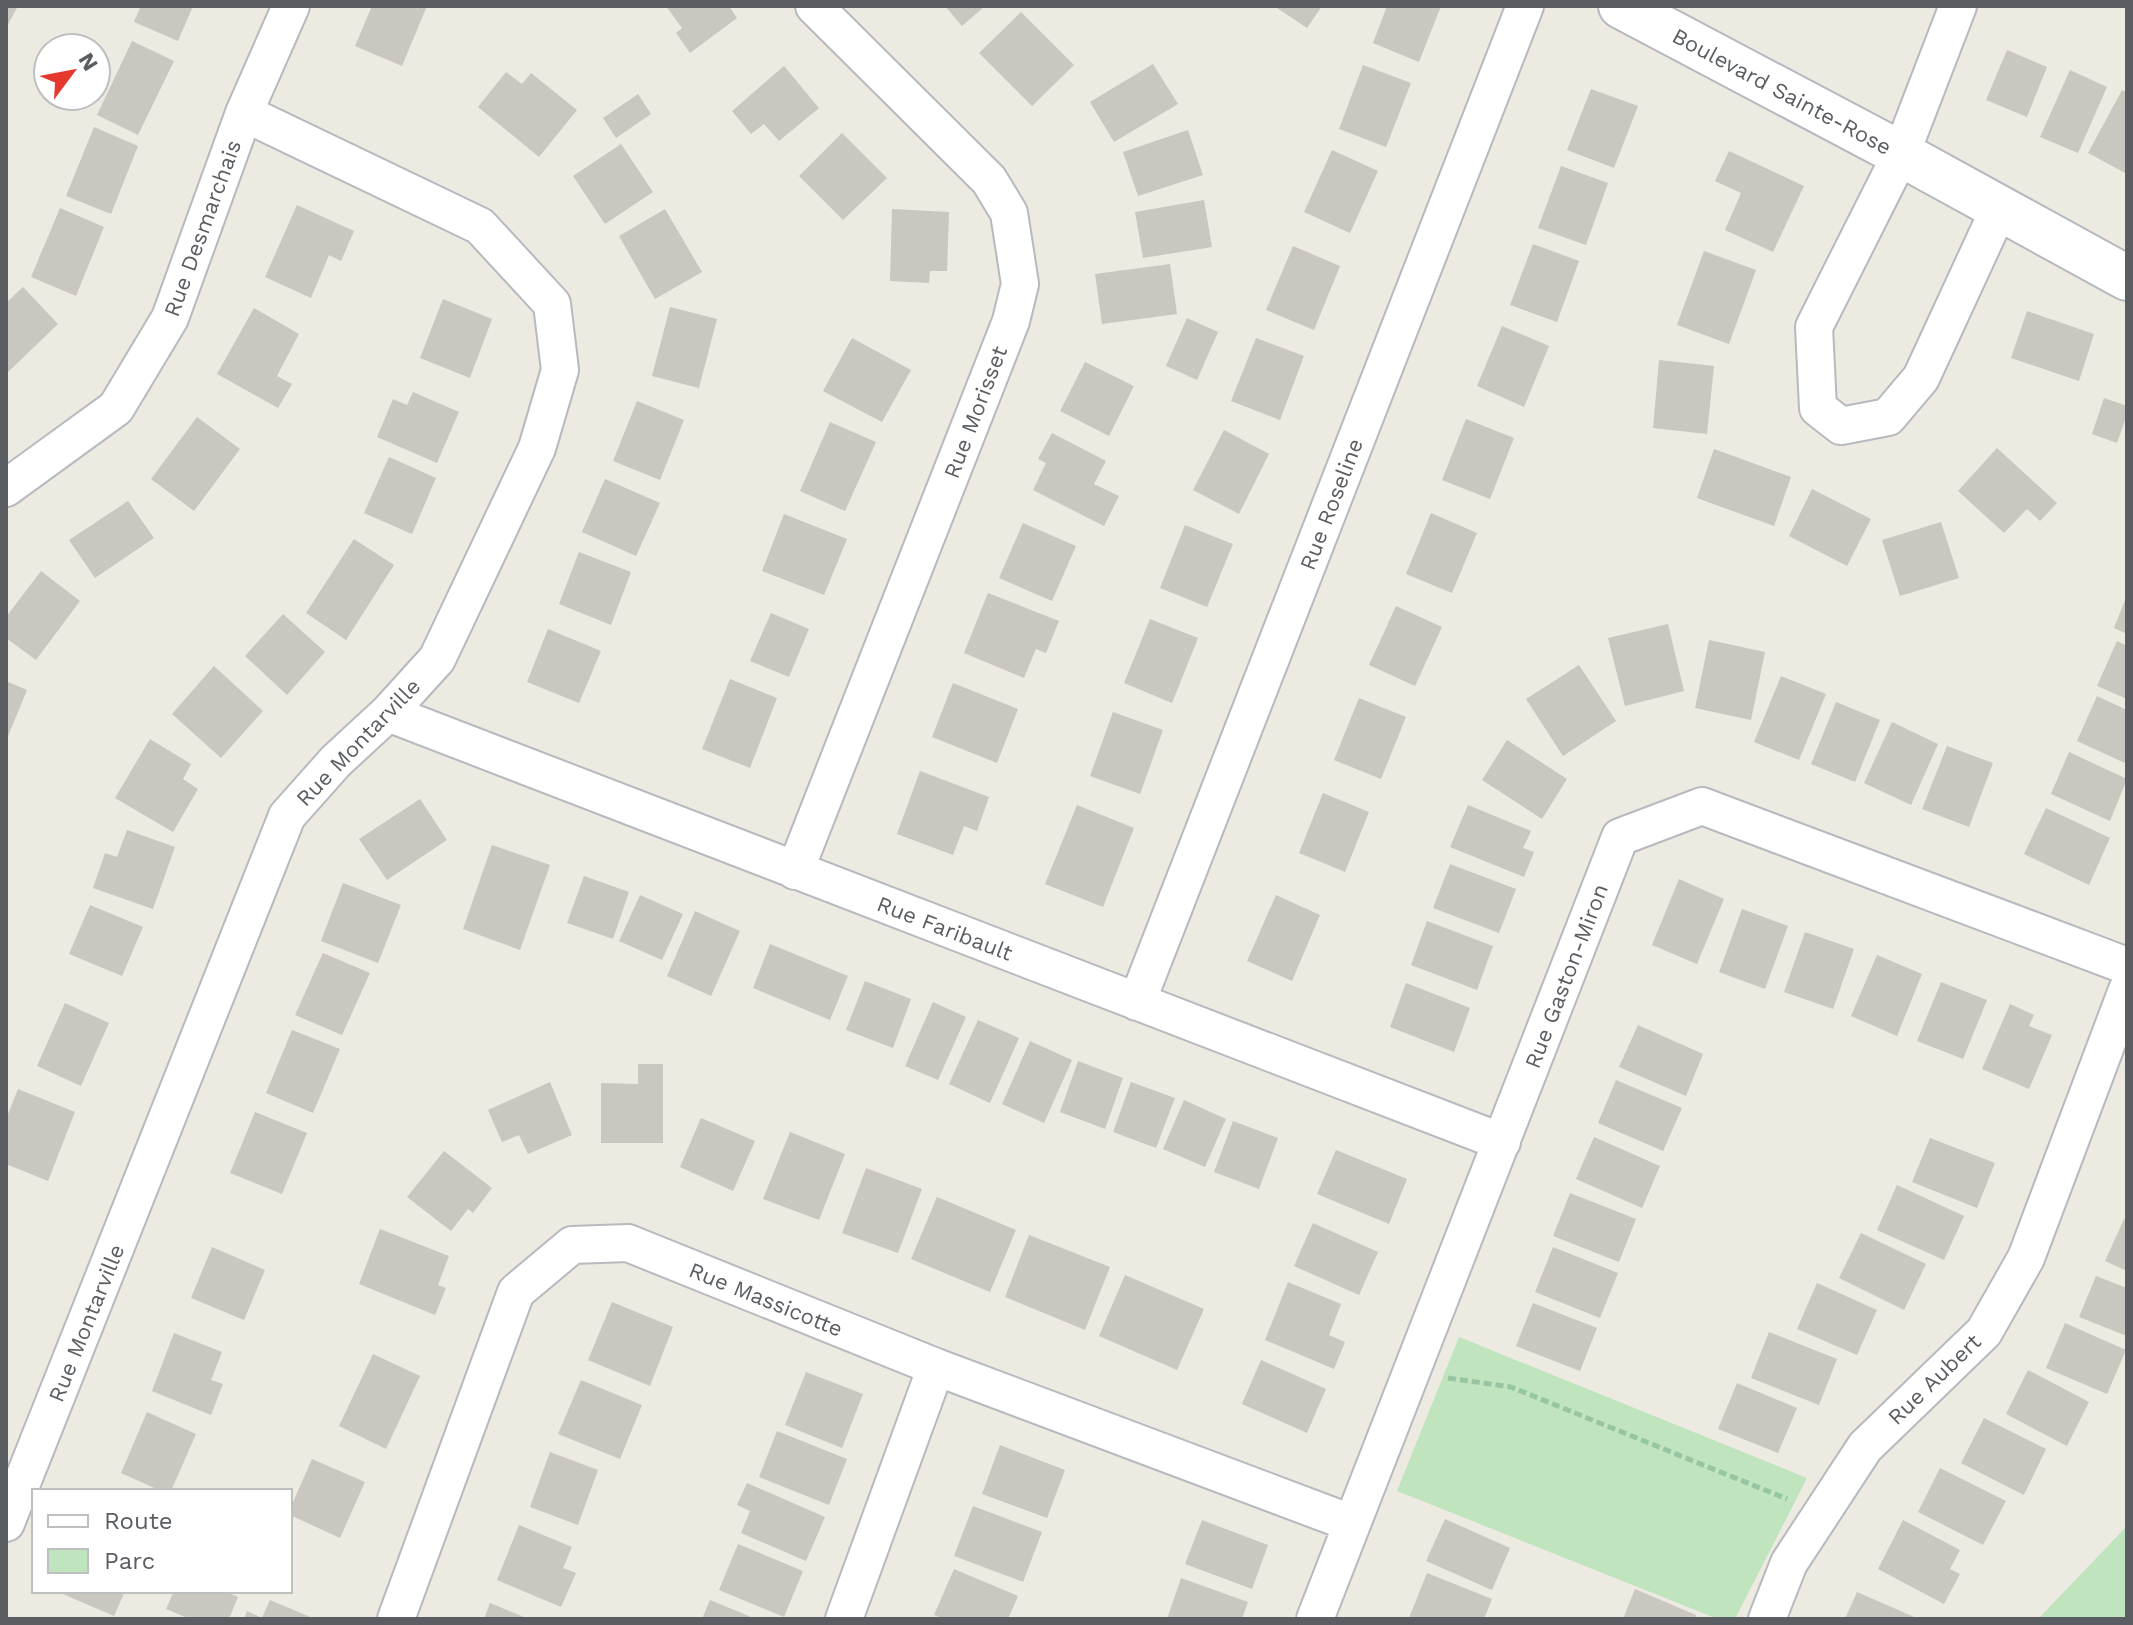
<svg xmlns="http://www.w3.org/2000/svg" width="2133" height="1625" viewBox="0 0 2133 1625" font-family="'Work Sans',sans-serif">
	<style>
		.green { fill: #bfe4be }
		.building { fill: #cac6c0 }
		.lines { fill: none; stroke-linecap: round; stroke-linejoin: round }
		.street-casing { stroke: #b7b9be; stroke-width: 40 }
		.secondary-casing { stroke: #b5b8be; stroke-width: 48 }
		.path { stroke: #97c5a2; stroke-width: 5; stroke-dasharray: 8 4; stroke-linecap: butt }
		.street { stroke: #fff; stroke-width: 36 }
		.secondary { stroke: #fff; stroke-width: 44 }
		.labels { text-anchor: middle; stroke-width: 8; stroke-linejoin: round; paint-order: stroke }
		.street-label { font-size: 22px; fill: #5a5e62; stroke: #fff }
	</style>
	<rect width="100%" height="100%" fill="#eceae1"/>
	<path class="green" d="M1459 1337 1807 1478 1735 1619H1718L1397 1491Z
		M2127 1526V1619H2038Z"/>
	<path class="building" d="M6 6H18L6 28Z
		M141 6H193L178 41 134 22Z
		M372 6H427L402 66 355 46Z
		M666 6H729L737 18 690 53 676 33 682 28Z
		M945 6H985L962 26Z
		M1274 6H1322L1307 28Z
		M1387 6H1441L1419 62 1373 43Z
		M1021 12 1074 65 1032 106 979 53Z
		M132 41 174 61 138 135 97 115Z
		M2007 50 2047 67 2027 117 1986 100Z
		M1153 64 1178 104 1114 142 1090 102Z
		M1363 65 1411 83 1386 147 1339 129Z
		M784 66 819 108 779 141 764 124 751 134 732 111Z
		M2070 70 2107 87 2078 153 2040 137Z
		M506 72 522 84 531 73 577 110 539 157 478 107Z
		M1591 89 1638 106 1614 168 1567 150Z
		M2122 90 2127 93V174L2088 153Z
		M638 94 651 114 616 138 603 118Z
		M94 127 138 146 111 214 66 196Z
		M1188 130 1203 175 1138 196 1123 152Z
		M842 133 887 178 843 220 799 176Z
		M621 144 653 192 605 224 573 176Z
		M1332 150 1378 171 1350 233 1304 212Z
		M1729 151 1804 186 1773 252 1725 230 1741 193 1715 181Z
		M1561 166 1608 183 1586 245 1538 228Z
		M1204 200 1212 247 1143 258 1135 212Z
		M297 205 354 231 341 261 329 255 311 298 265 277Z
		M60 208 104 227 76 296 31 277Z
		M665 209 702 272 655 299 619 236Z
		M892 209 949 212 947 271H930L929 283 890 281Z
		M1533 244 1579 261 1557 322 1510 305Z
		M1293 246 1340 266 1314 330 1266 310Z
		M1704 251 1756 270 1729 344 1677 325Z
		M1170 264 1177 314 1102 324 1095 274Z
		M23 287 58 324 6 374V303Z
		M443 299 492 319 470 378 420 358Z
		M670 307 717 319 699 388 652 376Z
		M254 308 299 334 277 376 292 384 278 408 217 374Z
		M2027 311 2094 334 2079 381 2011 358Z
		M1187 318 1218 332 1197 380 1166 366Z
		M1502 326 1549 346 1524 407 1477 386Z
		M852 338 911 370 882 422 823 391Z
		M1256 338 1304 356 1280 420 1231 401Z
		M1659 360 1714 366 1707 434 1653 428Z
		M1085 362 1134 386 1109 436 1060 411Z
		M413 392 459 412 437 463 377 437 393 399 407 405Z
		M2104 398 2127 406V415L2117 443 2092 434Z
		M637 401 684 420 660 480 613 461Z
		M197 417 240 449 194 511 151 479Z
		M1466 419 1514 438 1490 499 1442 480Z
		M830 422 876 442 845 511 800 491Z
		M1224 430 1269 454 1239 514 1193 490Z
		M1052 433 1106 461 1094 484 1119 496 1104 526 1033 490 1046 463 1038 459Z
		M1997 448 2057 503 2040 521 2027 509 2004 533 1958 491Z
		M1714 449 1791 477 1774 526 1697 498Z
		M389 457 436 478 412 534 364 513Z
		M605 479 660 503 636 556 582 532Z
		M1812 489 1871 519 1847 566 1789 536Z
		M128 501 154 538 95 578 69 540Z
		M1431 513 1477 533 1452 593 1406 574Z
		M784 514 847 539 824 595 762 571Z
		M1941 522 1959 578 1900 596 1882 540Z
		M1023 523 1076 546 1052 601 999 578Z
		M1185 525 1233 544 1207 607 1160 588Z
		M354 539 394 565 346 640 306 613Z
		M579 552 631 572 611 625 559 604Z
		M41 571 80 601 36 660 6 638V617Z
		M988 593 1059 621 1046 653 1036 649 1024 678 964 653Z
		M2127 595V634L2114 628Z
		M1396 606 1442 627 1415 686 1369 665Z
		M771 613 809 629 789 677 750 661Z
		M283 614 325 652 287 695 245 656Z
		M1150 619 1198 638 1172 703 1124 683Z
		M1668 624 1684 691 1625 706 1608 638Z
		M548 629 601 651 579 703 527 682Z
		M1709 640 1765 652 1751 720 1695 708Z
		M2117 641 2127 646V699L2097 686Z
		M1579 665 1616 721 1563 756 1526 699Z
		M214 666 263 711 221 758 172 714Z
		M1781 676 1826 694 1799 760 1754 742Z
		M730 679 777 698 750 768 702 749Z
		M6 681 27 690 6 741Z
		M953 683 1018 709 997 763 932 737Z
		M2097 696 2127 710V764L2077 741Z
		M1359 698 1406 717 1381 779 1334 760Z
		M1836 702 1880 720 1855 782 1811 764Z
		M1113 712 1163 730 1140 794 1090 776Z
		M1892 722 1938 744 1911 805 1864 783Z
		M150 739 191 764 183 779 198 789 173 832 115 798Z
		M1507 740 1567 779 1542 819 1482 780Z
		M1947 746 1993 763 1969 827 1922 809Z
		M2069 752 2127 779 2110 821 2051 794Z
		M920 771 989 797 977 831 964 826 953 855 897 834Z
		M1323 793 1369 812 1345 872 1299 853Z
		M420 799 447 840 387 880 359 839Z
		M1077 805 1134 828 1103 907 1045 884Z
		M1468 805 1531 831 1523 848 1534 852 1524 877 1450 847Z
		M2046 808 2110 838 2089 885 2024 854Z
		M127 830 175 847 153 909 93 888 105 853 117 857Z
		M492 845 550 865 520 950 463 929Z
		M1450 864 1516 889 1499 933 1433 908Z
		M584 876 629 892 613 939 567 923Z
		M1679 879 1724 899 1697 964 1652 945Z
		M343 883 401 905 378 963 321 941Z
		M640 895 683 914 662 960 619 941Z
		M1276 895 1320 915 1292 981 1247 961Z
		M90 905 143 927 122 976 69 954Z
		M1742 909 1788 926 1765 989 1719 972Z
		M695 911 740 931 711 996 667 976Z
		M1427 921 1493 946 1477 990 1411 965Z
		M1805 932 1854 949 1833 1009 1784 992Z
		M770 944 848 976 830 1020 753 988Z
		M323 953 370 973 342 1035 295 1015Z
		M1877 955 1922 974 1897 1036 1851 1016Z
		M865 981 911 999 893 1048 846 1030Z
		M1941 982 1987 1000 1963 1059 1917 1041Z
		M1406 983 1470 1008 1454 1052 1390 1027Z
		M933 1002 966 1017 938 1080 905 1066Z
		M65 1003 109 1023 81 1086 37 1066Z
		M2010 1004 2034 1015 2029 1026 2052 1035 2029 1089 1982 1069Z
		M978 1020 1019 1038 990 1103 949 1084Z
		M1638 1025 1703 1054 1686 1096 1619 1067Z
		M292 1030 340 1049 313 1113 266 1093Z
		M1030 1041 1072 1060 1044 1123 1002 1104Z
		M1078 1061 1123 1078 1105 1129 1060 1112Z
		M638 1064H663V1143H601V1083L638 1084Z
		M1616 1080 1682 1108 1663 1151 1598 1123Z
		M550 1082 572 1135 528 1154 519 1135 502 1142 488 1110Z
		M1131 1082 1175 1098 1156 1148 1113 1132Z
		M18 1089 75 1112 48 1181 6 1164V1119Z
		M1184 1100 1226 1119 1205 1167 1163 1149Z
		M255 1112 307 1133 282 1194 230 1173Z
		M701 1118 755 1141 733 1191 680 1167Z
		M1233 1121 1278 1138 1259 1189 1214 1172Z
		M790 1132 845 1154 819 1220 763 1199Z
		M1594 1137 1660 1166 1642 1208 1576 1179Z
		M1930 1138 1995 1163 1977 1208 1912 1182Z
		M1336 1150 1407 1179 1389 1224 1317 1194Z
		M444 1151 492 1188 473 1213 468 1209 451 1231 407 1197Z
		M866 1168 922 1189 898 1253 842 1233Z
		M1897 1185 1964 1216 1944 1260 1877 1230Z
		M1570 1193 1636 1219 1619 1262 1553 1236Z
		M937 1197 1016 1230 990 1292 911 1259Z
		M2124 1219 2127 1220V1271L2105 1261Z
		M1313 1223 1378 1252 1359 1295 1294 1266Z
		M380 1229 449 1256 438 1285 446 1288 435 1315 359 1284Z
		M1861 1233 1926 1264 1904 1310 1839 1278Z
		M1029 1235 1110 1267 1085 1330 1005 1297Z
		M212 1247 265 1270 244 1320 191 1298Z
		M1553 1247 1618 1273 1600 1318 1535 1292Z
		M1125 1275 1204 1309 1177 1370 1099 1336Z
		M2096 1276 2127 1288V1336L2079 1317Z
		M1288 1282 1341 1304 1329 1335 1345 1342 1334 1369 1265 1340Z
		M1817 1283 1877 1310 1857 1355 1797 1329Z
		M612 1302 673 1327 650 1386 588 1360Z
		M1533 1303 1597 1328 1580 1371 1516 1346Z
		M2065 1323 2126 1350 2107 1394 2046 1368Z
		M1769 1332 1837 1359 1819 1405 1751 1378Z
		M174 1333 222 1352 211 1380 223 1384 211 1415 152 1391Z
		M373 1354 420 1376 386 1449 339 1426Z
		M1261 1360 1326 1389 1307 1433 1242 1404Z
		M2028 1370 2089 1402 2067 1446 2006 1414Z
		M806 1372 863 1394 842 1448 785 1425Z
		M581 1380 642 1405 620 1459 558 1434Z
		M1737 1383 1797 1408 1778 1453 1718 1429Z
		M147 1412 196 1434 171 1491H161L121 1473Z
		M1984 1418 2046 1449 2024 1495 1961 1463Z
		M777 1431 847 1459 829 1505 759 1477Z
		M1000 1445 1065 1470 1047 1518 982 1494Z
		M550 1452 598 1470 578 1525 530 1507Z
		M312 1459 365 1482 340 1538 290 1515V1509Z
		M1940 1468 2006 1501 1983 1545 1918 1512Z
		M747 1483 825 1517 806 1561 741 1533 750 1511 737 1505Z
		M973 1506 1042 1532 1023 1582 954 1556Z
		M1445 1519 1510 1548 1492 1590 1426 1561Z
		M1202 1520 1268 1545 1252 1589 1185 1564Z
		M1903 1520 1960 1550 1950 1569 1960 1574 1944 1604 1878 1569Z
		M519 1525 572 1547 563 1568 576 1573 561 1607 497 1580Z
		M738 1544 803 1571 784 1617 719 1590Z
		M954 1569 1018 1596 1008 1619H944L934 1615Z
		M1427 1573 1492 1599 1484 1619 1409 1618Z
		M1181 1578 1248 1602 1242 1619H1167Z
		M1635 1589 1696 1615 1695 1619H1623Z
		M56 1591H125L114 1616Z
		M174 1591H224L238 1597 229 1619H190L166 1609Z
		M1857 1592 1919 1619H1845Z
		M270 1600 315 1619H244L247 1611 262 1618Z
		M710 1600 756 1619H702Z
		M490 1603 529 1619H484Z"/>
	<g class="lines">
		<defs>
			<path id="street" d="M1958 6 1901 154 1814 327 1818 408 1841 426 1888 417 1921 378 1999 209
				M6 488 116 408 170 318 244 113 291 6
				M388 713 1502 1142
				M795 871 1011 321 1020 284 1009 213 989 180 814 6
				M1137 1002 1525 6
				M6 1523 287 816 336 761 388 713 437 659 537 448 560 370 552 304 480 226 244 113
				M396 1619 516 1292 572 1245 628 1243 936 1367 1351 1523
				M844 1619 936 1367
				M1315 1619 1620 837 1702 806 2127 966
				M1767 1619 1789 1563 1865 1447 1984 1332 2026 1258 2127 990"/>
			<path id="secondary" d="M1621 6 1901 154 2127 278"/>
		</defs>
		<use href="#street" class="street-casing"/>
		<use href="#secondary" class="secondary-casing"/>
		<path class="path" d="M1448 1378 1511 1387 1787 1499"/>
		<use href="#street" class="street"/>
		<use href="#secondary" class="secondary"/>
	</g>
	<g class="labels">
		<g class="street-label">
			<text transform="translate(1782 91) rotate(28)" y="8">Boulevard Sainte-Rose</text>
			<text transform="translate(202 228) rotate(-70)" y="8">Rue Desmarchais</text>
			<text transform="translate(975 412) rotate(-69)" y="8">Rue Morisset</text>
			<text transform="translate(1331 504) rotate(-69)" y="8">Rue Roseline</text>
			<text transform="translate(358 742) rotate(-46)" y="8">Rue Montarville</text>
			<text transform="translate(945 928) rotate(21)" y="8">Rue Faribault</text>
			<text transform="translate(1566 976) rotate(-69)" y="8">Rue Gaston-Miron</text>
			<text transform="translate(766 1299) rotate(22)" y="8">Rue Massicotte</text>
			<text transform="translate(86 1323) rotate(-68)" y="8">Rue Montarville</text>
			<text transform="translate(1934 1379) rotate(-44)" y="8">Rue Aubert</text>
		</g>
	</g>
	<rect width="2133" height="1625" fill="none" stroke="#5a5e62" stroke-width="16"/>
	<rect x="32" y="1489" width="260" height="104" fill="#ffffff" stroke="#bdbfc0" stroke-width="2"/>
	<rect x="48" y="1515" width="40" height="12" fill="#ffffff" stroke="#bdbfc0" stroke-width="2"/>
	<text x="104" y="1529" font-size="24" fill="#5a5e62">Route</text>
	<rect x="48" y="1549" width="40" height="24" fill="#bfe4be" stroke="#bdbfc0" stroke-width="2"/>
	<text x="104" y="1569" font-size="24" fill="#5a5e62">Parc</text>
	<g transform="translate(72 72) rotate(58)"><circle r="38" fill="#ffffff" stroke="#bdbfc0" stroke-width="2"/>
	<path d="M0-6L14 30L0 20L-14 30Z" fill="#e5382e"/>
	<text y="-12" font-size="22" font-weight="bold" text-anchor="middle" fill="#5a5e62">N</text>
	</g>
</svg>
